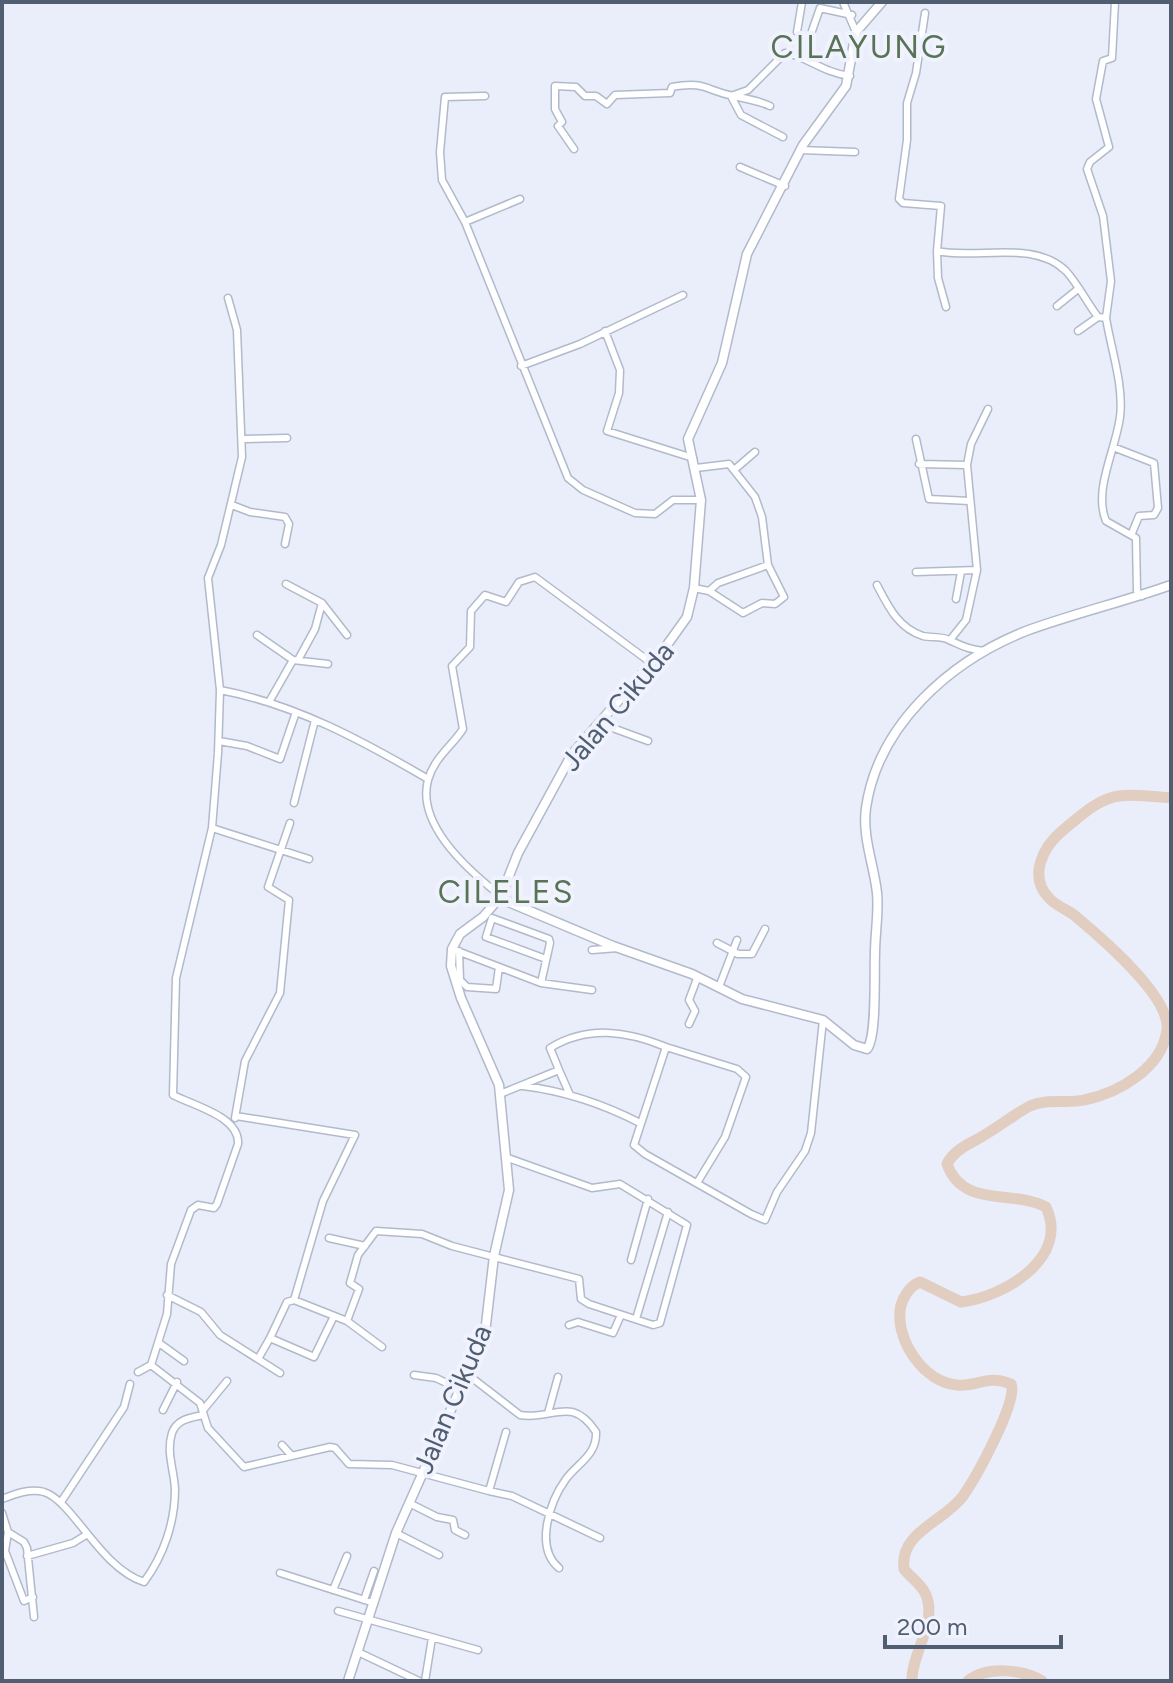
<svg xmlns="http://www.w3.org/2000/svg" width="1173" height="1683" viewBox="0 0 1173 1683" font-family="Figtree,sans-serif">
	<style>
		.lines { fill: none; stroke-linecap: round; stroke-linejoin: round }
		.river { stroke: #e2cdc1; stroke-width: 11 }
		.minor-casing { stroke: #b1bacb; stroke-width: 9 }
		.tertiary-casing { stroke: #b1bacb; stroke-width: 11 }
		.minor { stroke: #fff; stroke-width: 6 }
		.tertiary { stroke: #fff; stroke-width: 8 }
		.labels { text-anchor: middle; stroke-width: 8; stroke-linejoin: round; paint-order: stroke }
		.street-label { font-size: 28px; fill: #505e72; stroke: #f0f2fd }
		.quarter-label { font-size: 32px; letter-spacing: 2px; fill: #597356; stroke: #f0f2fd }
	</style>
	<rect width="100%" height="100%" fill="#eaedfa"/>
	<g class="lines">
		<path class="river" d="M912 1681C911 1654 939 1620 925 1593 921 1584 910 1577 904 1569 899 1532 944 1522 963 1496 975 1479 1019 1400 1011 1384 987 1374 978 1387 957 1385 924 1382 897 1342 900 1311 901 1300 909 1286 920 1282L961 1302C1004 1297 1070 1258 1046 1207 1013 1189 963 1209 947 1164 952 1153 964 1146 974 1141 994 1131 1011 1116 1030 1106 1047 1098 1067 1104 1084 1100 1119 1093 1162 1068 1167 1030 1171 996 1099 936 1074 915 1066 909 1056 906 1049 898 1028 876 1043 847 1062 831 1109 791 1110 793 1171 798
			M968 1681C986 1666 1023 1669 1042 1681"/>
		<defs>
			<path id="minor" d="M843 2 856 32
				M925 13 916 73 907 103V140L899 199 903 203 941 206 937 251C977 260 1033 239 1066 271 1078 284 1087 303 1098 317L1106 318C1111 349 1124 386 1120 417 1116 449 1093 490 1106 521L1136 538 1137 591 1142 596
				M812 31 820 8 852 15
				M797 32 802 2
				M485 96 445 97 440 152 442 180 465 222 568 478 583 490 635 513 655 514 673 500H701
				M783 137 741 115 731 96 748 90 785 53C803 54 823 73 850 76
				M574 149 558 126 562 122 555 109V86L576 87 585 96H596L607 104 615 95 670 93 672 87C705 81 705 90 733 96 747 99 757 100 770 106
				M800 150 855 152
				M740 167 785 186
				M465 222 520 199
				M937 251 938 278 946 307
				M1057 306 1078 289
				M1106 318 1111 281 1103 216 1087 169 1090 162 1109 147 1096 99 1103 61 1112 58 1115 2
				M605 331 620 370 619 393 607 431 693 458
				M1078 331 1098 317
				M521 366 580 344 683 295
				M242 439 287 438
				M916 439 929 499 970 501
				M1113 447 1154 463 1158 508 1154 515 1139 516 1132 533
				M919 464 967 465
				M696 468 729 464 755 497 762 517 768 565 784 597 775 604 762 603 743 613 709 591
				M734 470 755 452
				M232 505 250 512 285 517 289 524 285 544
				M916 572 977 570
				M286 584 322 603 347 635
				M877 585C888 606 898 628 923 636 931 638 942 636 949 640 963 646 967 649 984 651
				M694 588 709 591 718 583 768 565
				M956 599 961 572
				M257 635 293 660 328 664
				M950 640 966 620 977 570 967 465 971 444 988 409
				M298 660 315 629 322 603
				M220 690C295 704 363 741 428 779
				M269 702 293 660
				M599 723 648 741
				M219 741 247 746 280 759 296 712
				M294 803 315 720
				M212 828 309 859
				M501 896C470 872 416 825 428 780 434 758 452 746 463 729L452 666 470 647 471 611 485 595 506 602 519 582 535 577 650 662
				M717 943 738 954H752L765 929
				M452 949 541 983 592 990
				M592 950 618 948
				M459 951 460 980 467 987 496 989 499 967
				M541 983 550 943 549 939 492 918 486 937 546 959
				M719 987 737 940
				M689 1024 695 1011 689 1000 698 976
				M559 1070 570 1095
				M523 1086C565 1091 603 1104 640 1123
				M500 1094 559 1070 550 1048C588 1025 627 1031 666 1047
				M236 1116 355 1135 323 1201 294 1300 287 1302 270 1338
				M235 1118 245 1061 280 993 289 900 268 887 290 823
				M697 1183 725 1137 746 1077 737 1069 666 1047 634 1145 645 1154 751 1214 765 1220 777 1192 805 1151 811 1133 823 1020
				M329 1238 365 1246
				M631 1260 648 1199
				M167 1295 201 1312 220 1335 280 1373
				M294 1300 347 1321 359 1289 350 1283 358 1255 376 1231 422 1234 452 1246 579 1279 581 1299 589 1304 653 1325 660 1323 687 1225 620 1184 592 1188 508 1158
				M636 1319 668 1212
				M347 1321 382 1347
				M569 1325 578 1322 613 1333 621 1315
				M159 1343 184 1361
				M258 1359 270 1338 314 1357 334 1316
				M151 1365 200 1403 208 1428 244 1467 330 1447 335 1448 349 1464 392 1465 489 1491 506 1432
				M138 1372 151 1365 167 1314 171 1264 191 1210 198 1205 214 1208 217 1204 238 1144C240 1117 195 1106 173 1095L176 978 212 828 218 753 220 690 208 578 221 545 242 457 237 330 228 298
				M467 1374 520 1415C552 1421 571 1394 596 1432 597 1455 578 1463 566 1479 550 1501 534 1547 559 1568
				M414 1375 436 1378 459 1389
				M204 1409 227 1381
				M163 1410 177 1382
				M548 1413 558 1377
				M282 1445 292 1456
				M489 1491 512 1496 600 1538
				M2 1499C15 1494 30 1488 44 1492 73 1501 100 1568 144 1582 164 1555 175 1522 175 1489 174 1470 166 1452 172 1433 177 1419 190 1418 203 1415
				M61 1502 124 1407 130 1384
				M409 1503 437 1517 453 1520 455 1530 465 1535
				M2 1513 8 1532 5 1551 24 1601 33 1597
				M8 1532 24 1542 27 1548 34 1617
				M396 1533 439 1555
				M27 1556 73 1543 86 1535
				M280 1573 374 1603
				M333 1590 347 1556
				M364 1600 374 1571
				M338 1611 478 1650
				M358 1652 419 1681
				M425 1681 432 1638"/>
			<path id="tertiary" d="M499 898 613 946 692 974 742 999 823 1020 854 1045 867 1049C877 1037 874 973 875 953 875 934 879 912 877 893 874 865 862 837 866 808 878 725 950 661 1026 631 1072 614 1123 602 1171 585
				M348 1681 396 1533 485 1333 494 1256 509 1190 499 1085 461 998 451 966 452 949 460 934 483 917 501 896 518 853 572 754 667 645 687 617 694 588 701 500 688 439 722 363 747 254 803 145 846 86 856 32 882 2"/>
		</defs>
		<use href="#minor" class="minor-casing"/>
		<use href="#tertiary" class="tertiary-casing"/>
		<use href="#minor" class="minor"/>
		<use href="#tertiary" class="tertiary"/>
	</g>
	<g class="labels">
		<g class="street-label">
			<text transform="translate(617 706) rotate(-50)" y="10">Jalan Cikuda</text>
			<text transform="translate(452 1399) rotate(-67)" y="10">Jalan Cikuda</text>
		</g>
		<g class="quarter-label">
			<text x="859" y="58">CILAYUNG</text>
			<text x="506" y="903">CILELES</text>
		</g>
	</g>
	<rect width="1173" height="1683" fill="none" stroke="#505e72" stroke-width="8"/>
	<path d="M885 1635v12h176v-12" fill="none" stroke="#505e72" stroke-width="4"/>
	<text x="897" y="1635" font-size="24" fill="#505e72" stroke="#f0f2fd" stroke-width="6" paint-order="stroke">200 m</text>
</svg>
